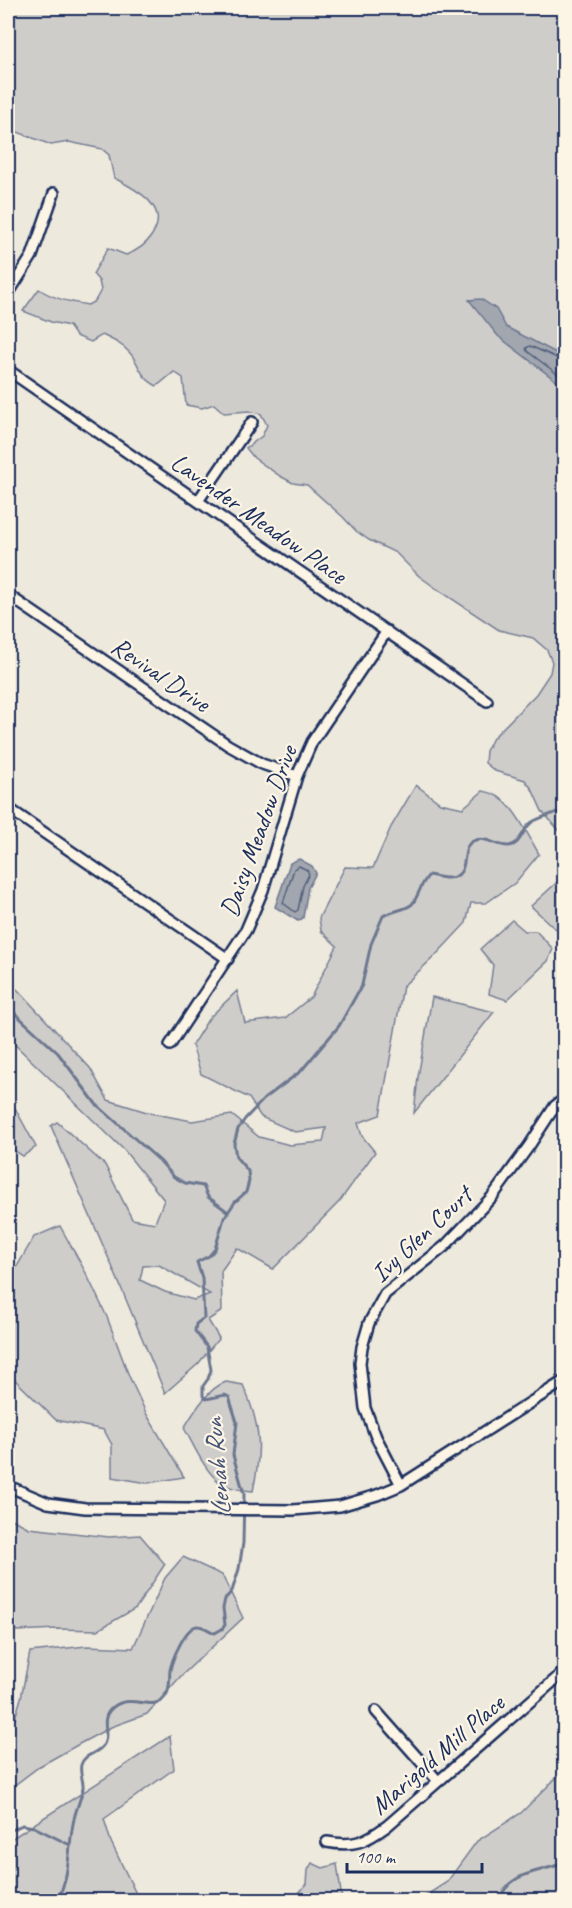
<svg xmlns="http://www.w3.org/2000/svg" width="572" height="1908" viewBox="0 0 572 1908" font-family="Caveat,sans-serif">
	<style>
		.green { fill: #cfcdca; stroke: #757e94; stroke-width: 1.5; fill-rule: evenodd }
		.water { fill: #a2a7af; stroke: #6c778f; stroke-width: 1.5 }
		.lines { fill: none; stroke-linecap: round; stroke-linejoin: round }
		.shore { stroke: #515f7e; stroke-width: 1.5 }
		.stream { stroke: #6c778f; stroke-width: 3 }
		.minor-casing { stroke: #1b2f5e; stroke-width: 14 }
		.minor { stroke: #fcf5e5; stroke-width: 9 }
		.labels { text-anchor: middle; stroke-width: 4.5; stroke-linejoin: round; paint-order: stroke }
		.street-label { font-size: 26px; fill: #1b2f5e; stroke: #fcf5e5 }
		.water-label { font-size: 27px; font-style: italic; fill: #445376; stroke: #fcf5e5 }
	</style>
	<rect width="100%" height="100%" fill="#eee9dd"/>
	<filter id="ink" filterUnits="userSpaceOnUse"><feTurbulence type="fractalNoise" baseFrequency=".0167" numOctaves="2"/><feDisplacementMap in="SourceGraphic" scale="12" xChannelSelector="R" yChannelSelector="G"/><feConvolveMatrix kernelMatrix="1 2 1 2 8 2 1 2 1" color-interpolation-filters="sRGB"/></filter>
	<g filter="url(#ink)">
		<path class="green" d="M8 8H564V836L542 811 532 789 525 780 495 771 485 763 486 751 493 738 536 694 550 673 552 662 547 650 533 638 499 630 437 589 419 576 396 553 369 540 356 531 343 517 307 485 293 483 280 476 254 458 246 448 262 436 267 425 261 414 249 411 224 413 214 404 202 408 186 405 183 378 174 372 157 386C139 377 141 366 130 353 122 344 113 340 102 335L91 342 76 336 69 326 51 322 23 311 39 289C54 299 70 302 88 305L95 301 101 290 99 281 93 274 108 248 126 255C137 251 146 245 152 235 171 207 136 189 114 178L109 155 102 149 69 142 51 145 15 131 13 124H8Z
			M416 785 440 803 463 808 483 791C512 795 525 831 539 854L515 883 486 903H471L466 923 435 956 403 986 380 1115 358 1123 362 1136 375 1152 340 1201 273 1269 237 1248 221 1271 222 1311 208 1320 219 1338 198 1364 165 1393 112 1266 51 1126 57 1122 105 1165 132 1219 155 1223 164 1200 124 1150 8 1038V984L18 990 90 1068 108 1100 150 1113 192 1121 232 1115 259 1137 290 1145 323 1142 326 1128 295 1132 261 1117 249 1098 201 1074 192 1045 209 1018 237 991 245 1023 285 1018 311 997 337 946 321 931 319 918 345 867 373 868 391 827ZM159 1265 210 1294 194 1300 165 1292 140 1280 143 1266Z
			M564 876V933L553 927 531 906Z
			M512 920 525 931H536L553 949 548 961 507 1000 489 994 493 965 480 949Z
			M432 997 494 1012 414 1113 418 1077Z
			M8 1095 36 1147 23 1156 8 1146Z
			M60 1226 86 1273 107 1317 129 1376 147 1415 184 1477 148 1483 112 1477V1445L104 1430 56 1420 8 1373V1289L11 1277 34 1237Z
			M226 1382 243 1385C261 1425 262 1449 253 1491 242 1490 231 1489 221 1483 206 1474 193 1444 184 1428 194 1412 208 1388 226 1382Z
			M8 1517 29 1528 109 1537 140 1535 165 1564 136 1608 98 1630 57 1629 17 1631 8 1625Z
			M183 1557 222 1575 243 1618 181 1676 147 1714 111 1727 81 1743 40 1766 8 1790V1742L21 1698 30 1652 87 1646 133 1648 165 1578Z
			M170 1736 174 1769 104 1819 111 1842 139 1900H8V1841Z
			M564 1770V1900H419L447 1882 477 1841 521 1813Z
			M312 1863 323 1868 337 1864 342 1900H295L297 1895 307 1884 308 1870Z"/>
		<path class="water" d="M481 299 496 309 506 327 564 357V387L498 336 469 300Z
			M299 859 312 866 316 873 308 888 303 918 298 921 275 907 290 863Z"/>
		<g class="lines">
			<path class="shore" d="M564 361 530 346 526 348 527 351 564 379
				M299 866 307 870 309 874 303 886 298 910 295 912 283 903 294 869Z"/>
			<path class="stream" d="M8 1007 58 1053 96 1104 160 1161 174 1177 185 1183 203 1186 208 1197 228 1212
				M8 1832 22 1825 34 1827 70 1845
				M59 1900C61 1890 66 1880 67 1869 70 1853 70 1836 74 1819 76 1809 81 1799 83 1788 84 1781 79 1773 81 1765 84 1753 99 1754 104 1744 110 1733 100 1721 110 1710 129 1690 152 1714 165 1697 171 1689 169 1679 170 1670 172 1660 186 1625 198 1626 203 1626 210 1631 215 1633L222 1629 225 1625 223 1608 225 1599 232 1591 239 1569 243 1543 244 1494 233 1455 237 1422 229 1397 225 1395 206 1399 203 1396V1386L208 1379 211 1370 207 1347 195 1331 196 1324 204 1318 202 1278 197 1262 209 1256 215 1249 224 1218 235 1202 246 1192 249 1181 248 1171 236 1157 234 1144 238 1129 245 1119 264 1099 301 1071 339 1026 362 985 371 944 383 916C392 911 404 910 411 905 417 901 420 884 429 875 435 876 441 878 447 878 473 878 458 848 473 841 485 835 497 847 509 846 521 845 522 830 531 823 540 816 554 815 564 809
				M499 1900C510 1871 539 1873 564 1863"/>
			<defs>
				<path id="minor" d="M8 294 32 256 54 193
					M8 370 487 701
					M198 501 252 422
					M8 595 228 745 262 764 297 776
					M8 808 228 959
					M170 1045 246 930 263 890 297 776 312 742 387 631
					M401 1485 376 1437 365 1408 360 1363 362 1347 369 1323 385 1294 445 1246 492 1197 529 1146 555 1106 564 1099
					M8 1486 48 1503 85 1508 293 1510 340 1506 377 1495 401 1485 564 1381
					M376 1711 438 1781
					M327 1842C354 1847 365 1842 387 1826L564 1672"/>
			</defs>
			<use href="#minor" class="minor-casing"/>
			<use href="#minor" class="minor"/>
		</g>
	</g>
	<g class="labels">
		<g class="street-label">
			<text transform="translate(259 518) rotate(35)" y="9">Lavender Meadow Place</text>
			<text transform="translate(161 674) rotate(34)" y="9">Revival Drive</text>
			<text transform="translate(258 831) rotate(-70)" y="9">Daisy Meadow Drive</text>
			<text transform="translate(421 1234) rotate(-43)" y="9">Ivy Glen Court</text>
			<text transform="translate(437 1754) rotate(-41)" y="9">Marigold Mill Place</text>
		</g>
		<g class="water-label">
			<text transform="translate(217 1467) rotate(-95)" y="9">Lenah Run</text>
		</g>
	</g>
	<rect width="572" height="1908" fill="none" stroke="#fcf5e5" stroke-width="30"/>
	<rect x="15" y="15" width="542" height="1878" fill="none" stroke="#1b2f5e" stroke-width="2" filter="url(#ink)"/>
	<path d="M347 1863v9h135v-9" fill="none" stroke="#1b2f5e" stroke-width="3"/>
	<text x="356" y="1863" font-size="18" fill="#1b2f5e" stroke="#fcf5e5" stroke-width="4.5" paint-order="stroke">100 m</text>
</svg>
